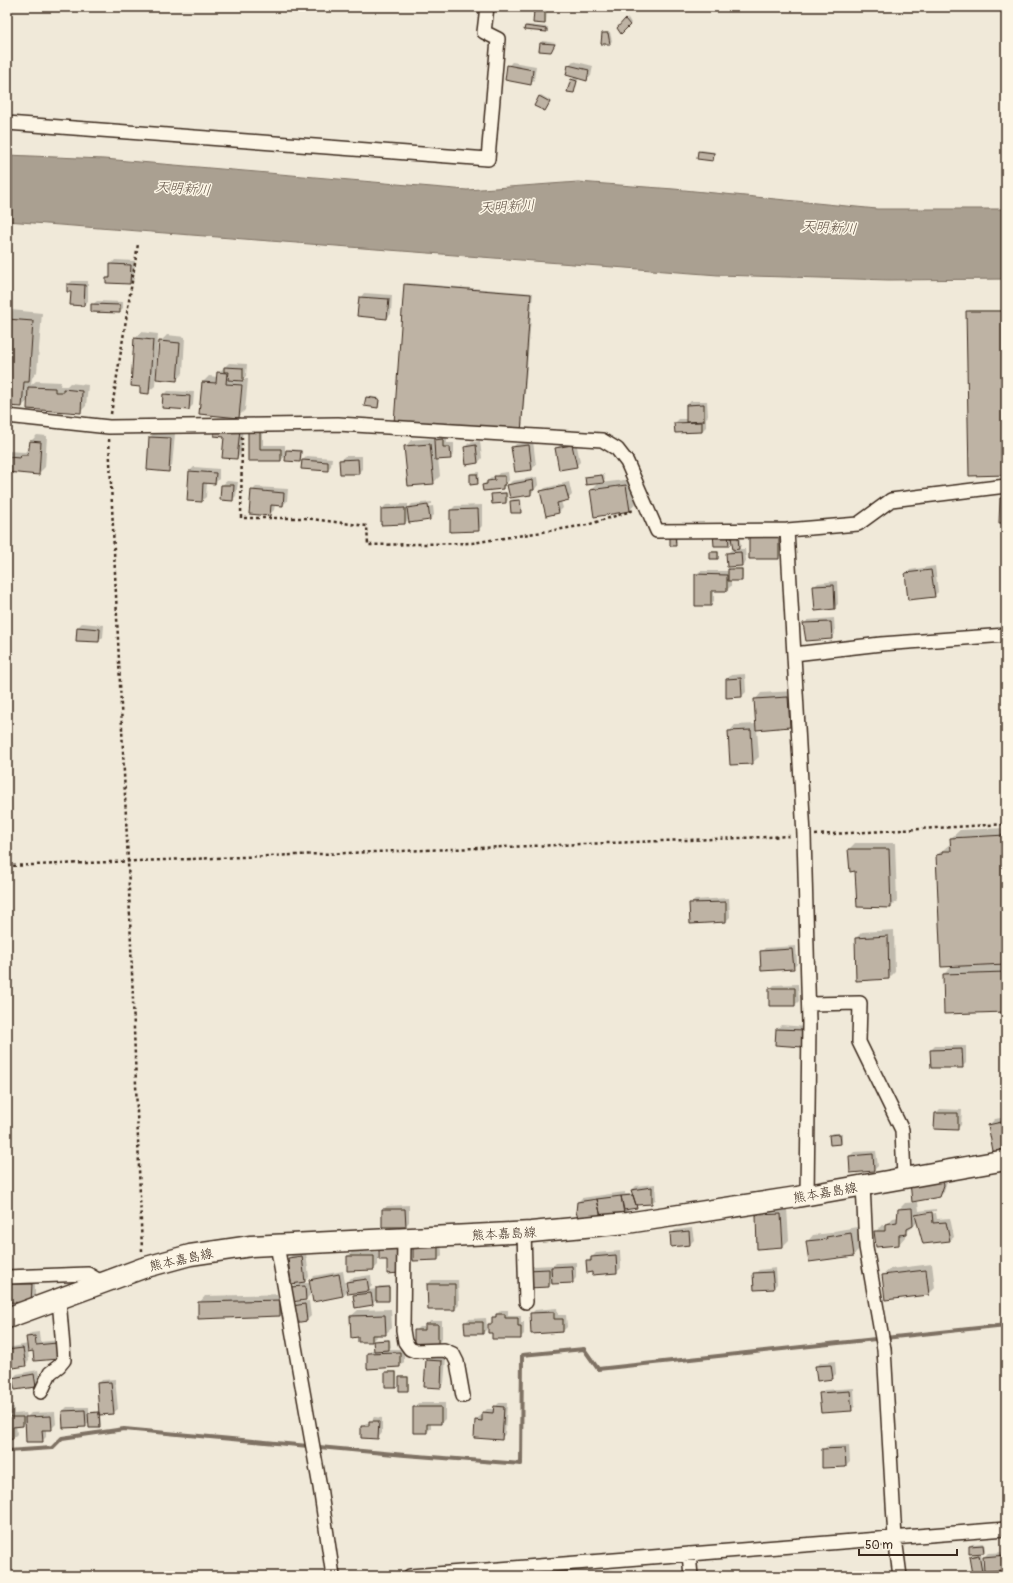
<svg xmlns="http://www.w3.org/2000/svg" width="1013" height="1583" viewBox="0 0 1013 1583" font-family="Pangolin,'Klee One',sans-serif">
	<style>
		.water { fill: #aaa091; stroke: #7e7163 }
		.shadow { fill: #0003 }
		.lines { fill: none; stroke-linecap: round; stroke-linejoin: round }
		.stream { stroke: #7e7163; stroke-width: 4 }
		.building { fill: #beb3a4; stroke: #3b2a1e }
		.street-casing { stroke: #3b2a1e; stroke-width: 16 }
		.primary-casing { stroke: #3b2a1e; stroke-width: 23 }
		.path { stroke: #3b2a1e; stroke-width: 2.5; stroke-dasharray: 3 3; stroke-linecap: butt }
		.street { stroke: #fcf5e5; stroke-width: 13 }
		.primary { stroke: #fcf5e5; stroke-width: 20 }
		.labels { text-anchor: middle; stroke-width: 3; stroke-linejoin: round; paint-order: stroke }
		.street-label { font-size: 13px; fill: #3b2a1e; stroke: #fcf5e5 }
		.water-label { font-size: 14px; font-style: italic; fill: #625346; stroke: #fcf5e5 }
	</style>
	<rect width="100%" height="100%" fill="#f0e9d9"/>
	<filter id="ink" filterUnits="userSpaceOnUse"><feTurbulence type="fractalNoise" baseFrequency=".025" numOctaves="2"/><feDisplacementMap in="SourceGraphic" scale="8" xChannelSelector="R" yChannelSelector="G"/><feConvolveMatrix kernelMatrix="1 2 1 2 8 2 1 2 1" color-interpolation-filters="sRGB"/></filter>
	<g filter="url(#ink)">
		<path class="water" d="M7 155 104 159 467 190 578 182 674 189 877 209H1006V279L889 280 718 275 7 221Z"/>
		<path class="shadow" d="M537 9 547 10 546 22 545 23 535 10Z
			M628 18 631 23 621 32 618 28Z
			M527 25 548 27V29L546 31 525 27Z
			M605 32H610L612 41 610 43H602L603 34Z
			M542 41 556 43 551 51 540 50 541 43Z
			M573 61 593 66 591 76 586 80 579 78 573 92 572 80 575 77 567 75 569 65Z
			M512 62 536 66 534 80 530 84 508 66Z
			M541 95 551 101 547 108 539 97Z
			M701 150 715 152 714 159 713 160 699 152Z
			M115 260 135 261 134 279 130 283 107 278 111 275V264Z
			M72 281H88V301L84 305 68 285Z
			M407 283 533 293 522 430 405 285Z
			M364 293 392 295 391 314 387 318 360 298Z
			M97 301 123 302V308L119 312 92 305Z
			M11 310 42 313 37 372 32 378 31 385 36 381 61 382 60 386H67L70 383 88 385 86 406 80 412 29 400 22 406 7 405V314Z
			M969 310H1006V474L967 312Z
			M141 332 158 334 155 386 148 392 135 339Z
			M167 335 185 337 183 373 176 380 160 342Z
			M229 363 247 364 246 376 243 379H248L245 410 239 416 203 382 209 376 218 377V373Z
			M168 391 194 392 193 405 189 409 164 395Z
			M368 396 380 398 379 406 377 407 367 398Z
			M691 401H707L708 416 706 418V427L702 431 675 423 679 419H687V405Z
			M243 425 241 454 237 458 223 457Z
			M253 428H263V445H285V452L289 449 302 450 301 460 300 461 287 455 281 460H249V432Z
			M154 433 175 434 172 466 168 470 148 469 150 437Z
			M37 435 47 436 45 467 38 474 7 471V451L25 452 28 449H30L31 441Z
			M439 436H447V443H454V454L450 458 438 459 440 476 433 483 405 447 411 440 437 438Z
			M480 441 482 458 478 463 465 447 469 443Z
			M533 441 536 465 532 469 515 471 512 448 516 444Z
			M576 441 580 462 576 466 556 449 560 445Z
			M307 456 332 458 331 466 327 470 303 460Z
			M345 456H362V469L358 473 340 460Z
			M194 467 219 469V479L215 483 207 482 206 497 201 501 190 471Z
			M479 472V481L477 483 471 474 472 473Z
			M508 472 509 480 503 488 483 485 492 477H496L499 473Z
			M604 474 605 480 601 483 632 479 636 503 630 510 591 490 599 482 586 478 588 476Z
			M537 477 538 485 531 494 510 497 508 485 512 481Z
			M227 481 238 482 236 496 232 500 222 485Z
			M569 482 572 495 568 499 561 501 563 508 559 512 547 515 541 492 545 488Z
			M256 487 288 489 287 501 283 505 275 504 274 510 270 514 252 491Z
			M507 492 508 500 506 502 493 494 494 493Z
			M1006 493V522L1001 498Z
			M513 499H521L522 510 520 512 511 501Z
			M432 502V504L411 507V509L433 506 434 515 430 519H409L405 523 382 509 386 505 408 504V508L412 504Z
			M482 505V526L478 530 451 531V510L455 506Z
			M782 533V554L778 558 750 538 754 534Z
			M677 534V543L675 545H671Z
			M714 534 739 535 741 546 738 549H745L746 561 742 565 727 554 731 550 734 549 733 540 728 545Z
			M712 551H719V556L718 558 711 553Z
			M935 566 938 592 934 596 906 574 910 570Z
			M731 568H743V578L742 580H731V586L727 590H714V601L710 605 696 575 700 571H729Z
			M837 581 838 604 834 608 814 587 818 583Z
			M834 618 835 634 831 638 804 624 808 620Z
			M82 623 104 625 103 637 99 641 78 627Z
			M745 674 746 692 742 696 727 679 731 675Z
			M794 691 796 720 790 726 757 729 759 757 752 763 729 732 735 725 757 724 755 700 761 693Z
			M1006 828V1011L944 974 952 966 937 855 951 843V838L960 830Z
			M855 843H895L897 901 891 907 856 870 849 849Z
			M729 898 730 917 726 921 690 904 695 900Z
			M894 930 895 972 889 978 857 980 856 938 862 932Z
			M796 946 797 964 793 968 761 952 765 948Z
			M798 984 799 1001 795 1005 770 989 774 985Z
			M781 1025 807 1027V1041L776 1044 777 1029Z
			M935 1046H966V1063L962 1067 931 1050Z
			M940 1109 962 1110 961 1125 957 1129 935 1128 936 1113Z
			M1006 1117V1153L989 1125 995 1119Z
			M832 1133H842V1142L841 1143 830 1135Z
			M876 1151 878 1166 874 1170 850 1156 854 1152Z
			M947 1180 944 1192 940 1196 911 1183Z
			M655 1184 656 1199 652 1203 638 1204 636 1207 628 1209 629 1215 578 1202 582 1198 625 1192V1194H633L632 1190 636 1186Z
			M918 1202 919 1211 936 1209V1211L920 1213V1215L936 1213 937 1219 950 1218 954 1237 949 1241 918 1221 913 1227 905 1233V1237L899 1244 876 1246V1231L882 1225H886L893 1218 898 1217 899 1209 905 1203Z
			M409 1205V1222L405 1226 383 1210 387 1206Z
			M787 1208 789 1240 782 1247 757 1215 763 1209Z
			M857 1227 860 1248 853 1255 807 1242 813 1235 831 1233 834 1231Z
			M692 1228 694 1240 690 1244 671 1234 675 1230Z
			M441 1242 442 1255 438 1259 414 1260Z
			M620 1251 621 1268 617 1272 593 1274 587 1262 596 1253Z
			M352 1252H378V1265L374 1269 348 1256Z
			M306 1253 309 1277 303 1283H309L310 1295 306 1299 291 1288 296 1283 289 1258 293 1254Z
			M576 1262V1278L572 1282 552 1283 549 1286 528 1270 533 1266 554 1265 556 1263Z
			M932 1264 935 1288 929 1294 883 1275 890 1269Z
			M776 1268 777 1284 773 1288 754 1274 759 1270Z
			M343 1271 346 1289H348L347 1282 351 1278 371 1275 372 1286 368 1290 377 1289 379 1286H390V1298L389 1300H377L372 1304 354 1296 359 1291 348 1290 343 1296 310 1280 314 1276Z
			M14 1280H35V1297L31 1302 9 1301 10 1284Z
			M432 1280H458L459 1305 455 1309 428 1284Z
			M286 1294V1309L280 1315 199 1318V1303L205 1296Z
			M309 1301 311 1316 307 1320 295 1322 293 1306 297 1302Z
			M557 1308 558 1315H566L567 1327 563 1331 531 1314 535 1310Z
			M391 1309 392 1328 385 1334 378 1335 372 1341 359 1336 351 1316 358 1310Z
			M501 1310H508V1315H521V1322H524V1334L520 1338 493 1332 489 1324 493 1320V1318Z
			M486 1318 487 1329 483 1333 465 1323 469 1319Z
			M430 1321H442V1339L438 1343 415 1331 419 1327H426Z
			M39 1332 40 1342 60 1340 62 1354 28 1351 29 1361 25 1365 8 1367 7 1370V1348L28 1344 27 1337 31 1333Z
			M390 1339 391 1347 389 1349H404V1362L400 1366 368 1354 372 1350H375L374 1341 376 1340Z
			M431 1357H446L444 1383 440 1387 427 1361Z
			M835 1361 836 1374 832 1378 816 1367 820 1363Z
			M38 1370 40 1382 36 1386 13 1378 17 1374Z
			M387 1371H397V1384L396 1386 386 1372Z
			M401 1376H409V1389L408 1390 400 1377Z
			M115 1379 118 1409 113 1413 100 1414 101 1425 99 1427 90 1422 85 1426 63 1411 67 1407H89V1413L91 1412 100 1411 98 1384 102 1380Z
			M854 1388 855 1406 851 1410 820 1394 824 1390Z
			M418 1403H445V1419L441 1423H431V1428L427 1432H414V1407Z
			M499 1403H507L505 1434 501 1439 476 1420 480 1416 483 1417V1413L487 1409H494L495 1407Z
			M7 1407H14V1414L26 1413 27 1417 31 1413 55 1412 56 1424 51 1429H46V1437L42 1441 27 1421 23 1425H16L17 1434 13 1438 7 1439Z
			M374 1417 382 1418V1433L378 1438 362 1427 366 1423H370Z
			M849 1445 850 1462 846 1466 823 1450 827 1446Z
			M984 1543 985 1550 983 1552 970 1546 972 1544Z
			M1006 1552V1569L984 1557 988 1553Z
			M981 1554 983 1568H985L982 1571 970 1557 972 1555Z"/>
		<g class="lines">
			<path class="stream" d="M7 1451 52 1448 62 1438 124 1429 405 1455 521 1464 522 1355 584 1349 598 1369 1006 1325"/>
		</g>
		<path class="building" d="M534 10 545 11V24L533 23Z
			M625 19 630 25 621 34 617 28Z
			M525 26 547 29V32L524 30Z
			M602 33H608L610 44H601Z
			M540 43 555 44 551 52 539 51Z
			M507 65 533 70 531 85 505 80Z
			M568 65 589 70 587 81 566 75Z
			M571 79 577 81 574 93 567 92Z
			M539 96 550 102 545 111 534 106Z
			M698 151 714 153 713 161 697 159Z
			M110 264 131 265 130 284 106 283V278H110Z
			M67 284 85 285 84 306 70 305 71 292H67Z
			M404 284 531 294 521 433 394 423Z
			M359 297 389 299 387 319 357 316Z
			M91 304 120 305V313L91 312Z
			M966 311H1006V475L969 476Z
			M7 319 33 321 29 382H24L22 407 7 406Z
			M134 338 153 340 149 394 140 393V387L131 386Z
			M159 341 180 343 177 381 156 379Z
			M224 367 243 368V381L228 380 229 372H224Z
			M217 372 227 373 226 384 242 385 239 418 199 414 202 382 216 383Z
			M28 387 55 388V392H63V389L82 391 81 413 27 409Z
			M163 394 190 396 189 410 162 408Z
			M366 397 379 399 378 408 364 406Z
			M704 404V421L686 422V405Z
			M702 422V432L675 433 674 423Z
			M214 427 240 429 237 459 222 458 224 437 214 436Z
			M248 432H260V449H281V461H248Z
			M149 437 171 438 169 472 147 470Z
			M443 439V447H450L451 459 435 460 434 440Z
			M30 441 41 442 39 475 7 472V457L20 458 21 455H28Z
			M430 444 434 484 408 486 404 446Z
			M476 445 478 463 466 465 464 447Z
			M529 445 532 470 515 472 511 447Z
			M572 445 577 467 559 470 555 448Z
			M286 450 301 451 300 462 285 461Z
			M358 459 359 474H340L339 460Z
			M302 460 328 462V471L301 469Z
			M189 471 216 473 215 484 203 483 202 502 187 501Z
			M470 474H477L478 484 470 485Z
			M602 475 604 483 586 485 585 477Z
			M494 476H505V485H503V489L483 491 482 485 487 484V481L495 480Z
			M533 480 534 490H531V495L510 498 507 485Z
			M221 485H234L233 501 220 500Z
			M626 485 630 511 594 517 590 490Z
			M565 486 569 500 557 503 559 513 546 516 540 491Z
			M251 490 284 493 283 506 271 505 270 516 249 514Z
			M506 493V503L492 504 491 494Z
			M1000 498H1006V523H999Z
			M520 500 521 513H511L510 501Z
			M428 505 430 520 409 523 407 508Z
			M405 508V524L381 525V509Z
			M478 509 479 531 450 532V510Z
			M728 532 729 546H714L713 533Z
			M670 535H675L676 546H670Z
			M738 536 739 549 733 550 731 537Z
			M749 537H779V559H749Z
			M710 552H718V559H710Z
			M741 552 742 566 727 567 726 553Z
			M728 569H742V581H728Z
			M931 570 935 597 908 600 905 573Z
			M695 574 727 575V591H711V606H695Z
			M834 585 835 609 815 611 813 586Z
			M831 622 832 639 806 641 803 623Z
			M77 627 100 629 99 642 76 641Z
			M741 678 742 697 726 698V679Z
			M788 697 790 727 756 730 754 699Z
			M751 730 753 764 730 765 728 731Z
			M1006 835V964L941 967 936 855 942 854V851H951L950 838Z
			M848 849H889L891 908 857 907 855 871 850 872Z
			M726 902V922L690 924 689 903Z
			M888 936 889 979 856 981 855 938Z
			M792 949 794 969 761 971 760 951Z
			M1006 972V1012L944 1014 943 974Z
			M769 988H795V1006H769Z
			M776 1029 804 1030 803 1047 775 1045Z
			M962 1049 963 1068H931L930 1050Z
			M935 1113H958V1130L934 1129Z
			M1006 1121V1154L994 1156 988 1125Z
			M840 1134 841 1144 830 1145 829 1135Z
			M873 1154 874 1171 850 1173 849 1156Z
			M940 1176 944 1185 940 1197 912 1202 910 1182Z
			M652 1187V1204L636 1205 631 1190Z
			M633 1195 637 1208 624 1210 621 1196Z
			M621 1196 625 1220 602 1222 597 1199Z
			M597 1199 602 1222 580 1224 576 1212 577 1202Z
			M912 1208 913 1226 907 1229V1234L899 1235V1245L876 1247 874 1231H885V1224L897 1222 898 1209Z
			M382 1209H405L406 1227H382Z
			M932 1212 933 1223 946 1222 950 1241 923 1244 915 1215Z
			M781 1214 783 1247 757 1249 756 1215Z
			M689 1231 690 1245 671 1247 670 1233Z
			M851 1233 854 1256 809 1262 806 1241 827 1239 826 1237Z
			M438 1246V1260L413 1261V1247Z
			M379 1247H400V1273L387 1274V1260H379Z
			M616 1255 617 1273 592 1275V1272L587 1273 586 1261H591V1257Z
			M302 1256 305 1282 291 1284 288 1258Z
			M347 1256H374V1270L347 1271Z
			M572 1266 573 1283 552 1284 551 1267Z
			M549 1269V1287L528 1288 527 1270Z
			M926 1270 929 1295 885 1300 882 1275Z
			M772 1272 774 1289 754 1290 753 1273Z
			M339 1274 343 1296 313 1302 309 1280Z
			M367 1279 369 1291 348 1294 346 1282Z
			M9 1284H32L31 1303 8 1302Z
			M427 1284H455V1310H428Z
			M305 1286 306 1300 291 1302 290 1287Z
			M389 1287V1301H376V1288Z
			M371 1293 373 1305 355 1308 353 1295Z
			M280 1300V1316L198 1319V1302Z
			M305 1304 307 1321 294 1323 292 1306Z
			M554 1312V1319H563V1332L531 1334 530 1313Z
			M496 1314H505V1318H518V1326H521V1339H492V1333H488V1324H492V1317H496Z
			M385 1315 386 1335H372V1342H358V1337L351 1338 350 1316Z
			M464 1322H483V1334H465Z
			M425 1324H438V1344H430V1347H414V1330H425Z
			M35 1336 36 1345 57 1343 58 1359 34 1361 33 1351 28 1352 26 1337Z
			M389 1340V1350L374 1351 373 1341Z
			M23 1348 26 1366 7 1369V1350Z
			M400 1352V1367L367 1369V1353Z
			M426 1360 442 1361 441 1388 424 1387Z
			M831 1365 833 1379 817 1381 815 1366Z
			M385 1372H396V1387H385Z
			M34 1374 36 1387 15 1390 12 1378Z
			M399 1377H408V1391H399Z
			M111 1382 114 1414 99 1415 97 1383Z
			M850 1391 852 1411 821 1413 819 1393Z
			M494 1406 504 1407 502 1440 474 1438 475 1420 482 1421V1412L493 1413Z
			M413 1407H441V1424H427V1433H413Z
			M85 1410 86 1427 63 1428 62 1411Z
			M7 1411H10V1417H23V1426L13 1427V1439L7 1440Z
			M99 1412 100 1428H89L88 1413Z
			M51 1416 52 1430H42L43 1442H26L25 1417Z
			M369 1421H379L378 1439 361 1438V1426H369Z
			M845 1448 846 1467 822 1468V1449Z
			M983 1545 984 1553 969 1554V1546Z
			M979 1555 982 1572 972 1574 969 1557Z
			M1006 1555V1570L984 1571 983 1557Z"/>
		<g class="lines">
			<defs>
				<path id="street" d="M7 123 488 159 498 39 484 32 487 7
					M7 416 109 427 338 424 602 440 617 449 627 462 657 531 787 530 858 524 891 500 1006 486
					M787 530 804 835 809 1023 807 1196
					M794 654 881 644 1006 635
					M809 1004 860 1003 859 1042 902 1130 904 1178
					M863 1185 866 1247 884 1349 895 1538 900 1576
					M524 1232 526 1302
					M404 1238 403 1330 405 1342 410 1349 415 1351 444 1350 453 1354 457 1362 463 1396
					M277 1245 320 1487 333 1576
					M7 1277 88 1274 103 1283
					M41 1392 50 1373 59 1366 64 1360 59 1299
					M689 1554 691 1576
					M410 1576 1006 1529"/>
				<path id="primary" d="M7 1318 143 1268 190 1255 251 1246 531 1232 627 1223 797 1197 1006 1160"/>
			</defs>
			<use href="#street" class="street-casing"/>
			<use href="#primary" class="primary-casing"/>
			<path class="path" d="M111 414 138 244
				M242 437 241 518H304L367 526 368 545 472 543 587 525 634 510
				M109 439 128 862 142 1251
				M815 835 1006 824
				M7 866 792 836"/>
			<use href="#street" class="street"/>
			<use href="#primary" class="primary"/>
		</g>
	</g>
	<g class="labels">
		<g class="street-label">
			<text transform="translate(825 1192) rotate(-10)" y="5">熊本嘉島線</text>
			<text transform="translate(504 1233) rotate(-3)" y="5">熊本嘉島線</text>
			<text transform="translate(181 1259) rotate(-12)" y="5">熊本嘉島線</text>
		</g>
		<g class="water-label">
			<text transform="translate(183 188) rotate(4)" y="5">天明新川</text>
			<text transform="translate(507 206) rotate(-3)" y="5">天明新川</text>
			<text transform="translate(829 227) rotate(3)" y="5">天明新川</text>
		</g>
	</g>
	<rect width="1013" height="1583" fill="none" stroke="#fcf5e5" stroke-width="24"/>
	<rect x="12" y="12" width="989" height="1559" fill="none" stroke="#3b2a1e" stroke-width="1.5" filter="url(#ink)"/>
	<path d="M859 1549v6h98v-6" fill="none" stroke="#3b2a1e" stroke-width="2"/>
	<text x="865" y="1549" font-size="12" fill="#3b2a1e" stroke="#fcf5e5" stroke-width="3" paint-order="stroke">50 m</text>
</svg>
